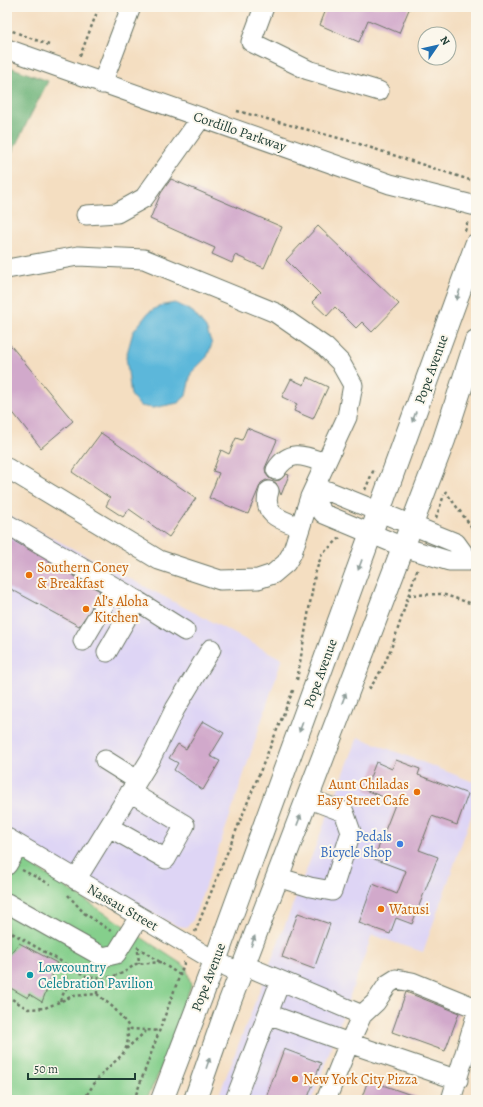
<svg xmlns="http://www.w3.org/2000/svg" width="483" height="1107" viewBox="0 0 483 1107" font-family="Alegreya,serif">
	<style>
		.built { fill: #ded5f5 }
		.green { fill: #85cf8c; stroke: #528660 }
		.forest { fill: #6cb278; stroke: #467856 }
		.water { fill: #5cb7da; stroke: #3e7a87 }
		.building { fill: #d1a9cb }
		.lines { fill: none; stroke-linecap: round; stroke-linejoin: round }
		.minor-casing { stroke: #6a7565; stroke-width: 21 }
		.major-casing { stroke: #6a7565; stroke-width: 24 }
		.path { stroke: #6a7565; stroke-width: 2.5; stroke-dasharray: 3 3; stroke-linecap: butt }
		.minor { stroke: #fff; stroke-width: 19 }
		.major { stroke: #fff; stroke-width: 22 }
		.oneway { fill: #8f9e9a }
		.food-dot { fill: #e8710a; stroke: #fbf7ec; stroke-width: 1.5 }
		.shop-dot { fill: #3f7fe0; stroke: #fbf7ec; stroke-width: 1.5 }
		.culture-dot { fill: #0f9aa8; stroke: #fbf7ec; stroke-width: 1.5 }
		.labels { text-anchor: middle; stroke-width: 4; stroke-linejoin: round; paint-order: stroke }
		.street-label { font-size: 14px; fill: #1f3d34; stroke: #fbf7ec }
		.food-label { font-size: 14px; fill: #c56008; stroke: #fbf7ec; text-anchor: start }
		.shop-label { font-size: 14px; fill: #366cbe; stroke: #fbf7ec; text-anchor: end }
		.culture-label { font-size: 14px; fill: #0d838f; stroke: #fbf7ec; text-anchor: start }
	</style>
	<rect width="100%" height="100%" fill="#fbf7ec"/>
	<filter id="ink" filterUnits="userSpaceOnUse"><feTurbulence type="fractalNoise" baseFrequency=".025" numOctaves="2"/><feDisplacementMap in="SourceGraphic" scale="8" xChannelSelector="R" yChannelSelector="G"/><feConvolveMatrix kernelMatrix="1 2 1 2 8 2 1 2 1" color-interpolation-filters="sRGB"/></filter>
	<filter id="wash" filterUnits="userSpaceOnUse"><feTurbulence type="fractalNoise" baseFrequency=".012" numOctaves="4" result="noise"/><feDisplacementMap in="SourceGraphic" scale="16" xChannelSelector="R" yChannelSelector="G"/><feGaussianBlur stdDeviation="0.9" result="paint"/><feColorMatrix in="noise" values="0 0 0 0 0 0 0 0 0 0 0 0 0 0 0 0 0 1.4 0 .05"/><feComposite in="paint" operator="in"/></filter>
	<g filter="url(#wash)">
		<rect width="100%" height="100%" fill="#f4dec1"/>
		<path class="built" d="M7 514 282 659 230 816 193 920 186 927 177 926 104 889 7 832Z
			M358 737 476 783V803L423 952 372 935 312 1100H217Z"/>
		<path class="green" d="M7 850 26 861 186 967 191 985 160 1071 146 1100H7Z"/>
		<path class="forest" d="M7 66 48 81 7 162Z"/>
		<path class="water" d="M175 303 193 312 206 328 212 344 207 357 191 373 186 396 178 403 153 408 140 406 131 395 126 357 133 332 148 313 159 306Z"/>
		<g id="blocks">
			<path class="building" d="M327 7H410L399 33 368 20 359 42 320 25Z
				M171 179 282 227 264 268 235 255 232 263 212 254 215 248 150 219 161 193Z
				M318 226 399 304 372 332 362 322 356 328 335 307 327 316 312 302 320 294 286 260Z
				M7 341 73 421 41 448 7 405Z
				M307 377 328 387 313 419 294 411 297 404 282 397 291 379 304 385Z
				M247 428 277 440 265 468 266 474 269 478 274 481 280 480 286 474 289 475 281 495 276 483 266 480 261 483 248 514 209 498 219 473 213 471 221 450 229 454 236 438 242 440Z
				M101 433 196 498 169 537 129 509 123 517 106 506 110 498 72 472Z
				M7 537 100 591 93 602 91 609 79 626 7 587Z
				M203 721 224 733 210 756 220 761 203 790 174 770 178 763 169 758 178 744 186 749Z
				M396 760 420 769 418 775 468 794 457 825 432 816 419 850 438 857 412 924 396 918 390 934 359 923 373 884 397 894 406 871 374 859 396 802 365 790 376 762 392 769Z
				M298 913 330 924 314 969 282 957Z
				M19 943 57 963 42 1002 29 994 28 998 7 986V957Z
				M406 992 459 1013 445 1051 392 1032Z
				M284 1049 321 1063 307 1100H265Z
				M368 1080 420 1098V1100H361Z"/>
		</g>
	</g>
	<g filter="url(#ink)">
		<use href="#blocks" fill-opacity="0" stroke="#6a7565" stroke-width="1"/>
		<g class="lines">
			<defs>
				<path id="minor" d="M264 7 251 42 308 70 379 91
					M7 49 390 184 476 206
					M102 84 131 7
					M86 215 117 213 144 198 201 118
					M7 269 78 256 144 259 276 313 325 347 340 362 353 385 347 417 310 497 292 553 286 563 273 574 258 579 220 580 159 560 7 468
					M276 470C290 448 305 456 325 463
					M269 491C261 515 281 520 300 527
					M328 491 456 543 469 561H449L403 547 324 514 310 497Z
					M7 524 128 595 185 631
					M102 608 115 587
					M83 641 96 619
					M107 652 137 600
					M105 760 137 780
					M109 827 166 859 185 825 130 792
					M7 838 215 961 241 973
					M7 865 19 845
					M277 877 310 887 332 891 351 832 344 812 307 798
					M76 880 150 760 175 709 211 649
					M7 903 103 957 116 954 139 917
					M244 965 362 1015 349 1043 268 1014
					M362 1015 376 1002 388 984 396 979 412 982 476 1008
					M235 1100 280 982
					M326 1100 349 1043 458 1080
					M451 1100 476 1016"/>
				<path id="major" d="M162 1100 215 961 476 245
					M195 1100 225 1014 444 440 476 341"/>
			</defs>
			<use href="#minor" class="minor-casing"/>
			<use href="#major" class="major-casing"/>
			<path class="path" d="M7 29 49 45
				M80 56 99 7
				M237 111 350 141 476 182
				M465 231 468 220
				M365 490 374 469
				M445 491 476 533
				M436 518 444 495
				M408 595 442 594 476 605
				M297 680 315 574 322 554 340 538
				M369 689C395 655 402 608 418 568
				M22 870 50 884
				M68 895 84 913 111 931
				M7 930 86 976 104 979 123 973 136 964 161 962
				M195 932 294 688
				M7 938 14 934
				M137 947 180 975
				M138 951 139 964
				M97 994V978
				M7 996 28 1009 45 1008 73 996 97 994 114 1008 131 1029 160 1031
				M60 1001 67 986 64 964
				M126 1049 146 1031
				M84 1100C90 1089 97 1079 106 1070 112 1063 121 1058 125 1050 129 1042 128 1033 127 1025
				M134 1100 185 961"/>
			<use href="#minor" class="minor"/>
			<use href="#major" class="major"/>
		</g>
		<defs><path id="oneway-solid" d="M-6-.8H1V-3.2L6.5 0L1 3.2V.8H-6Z"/></defs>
		<g class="oneway">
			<use href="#oneway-solid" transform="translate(458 295) rotate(110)"/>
			<use href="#oneway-solid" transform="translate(414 417) rotate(110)"/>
			<use href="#oneway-solid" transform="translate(360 565) rotate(110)"/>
			<use href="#oneway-solid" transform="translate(344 698) rotate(-69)"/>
			<use href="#oneway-solid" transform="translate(301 727) rotate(110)"/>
			<use href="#oneway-solid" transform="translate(299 820) rotate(-69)"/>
			<use href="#oneway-solid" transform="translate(253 941) rotate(-70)"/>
			<use href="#oneway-solid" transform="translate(208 1063) rotate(-71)"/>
		</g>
	</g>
	<g class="food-dot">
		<circle cx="29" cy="575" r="4"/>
		<circle cx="86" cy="609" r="4"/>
		<circle cx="417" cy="792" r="4"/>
		<circle cx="381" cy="909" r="4"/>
		<circle cx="295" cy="1079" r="4"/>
	</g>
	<circle class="shop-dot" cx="400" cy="844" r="4"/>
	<circle class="culture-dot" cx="30" cy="975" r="4"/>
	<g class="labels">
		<g class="street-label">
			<text transform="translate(240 131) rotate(19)" y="5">Cordillo Parkway</text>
			<text transform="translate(431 369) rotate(-70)" y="5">Pope Avenue</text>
			<text transform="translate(320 673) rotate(-70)" y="5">Pope Avenue</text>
			<text transform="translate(123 907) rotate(30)" y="5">Nassau Street</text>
			<text transform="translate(208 977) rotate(-69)" y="5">Pope Avenue</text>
		</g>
		<g class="food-label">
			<text x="37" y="572">Southern Coney<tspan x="37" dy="16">&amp; Breakfast</tspan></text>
			<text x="94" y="606">Al’s Aloha<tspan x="94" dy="16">Kitchen</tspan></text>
			<text x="409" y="789" text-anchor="end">Aunt Chiladas<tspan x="409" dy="16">Easy Street Cafe</tspan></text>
			<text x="389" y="914">Watusi</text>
			<text x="303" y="1084">New York City Pizza</text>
		</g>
		<g class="shop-label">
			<text x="392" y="841">Pedals<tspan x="392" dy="16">Bicycle Shop</tspan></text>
		</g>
		<g class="culture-label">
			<text x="38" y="972">Lowcountry<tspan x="38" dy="16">Celebration Pavilion</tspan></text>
		</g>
	</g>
	<rect width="483" height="1107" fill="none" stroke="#fbf7ec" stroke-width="24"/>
	<g transform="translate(437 46) rotate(56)"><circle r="19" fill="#fbf7ec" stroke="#a3ada2"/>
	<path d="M0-3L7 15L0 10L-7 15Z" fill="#1f6fb2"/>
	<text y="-6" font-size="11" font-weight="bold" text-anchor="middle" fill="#1f3d34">N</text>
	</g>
	<path d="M28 1073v6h107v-6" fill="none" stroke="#1f3d34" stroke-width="2"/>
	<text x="34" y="1073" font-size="12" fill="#1f3d34" stroke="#fbf7ec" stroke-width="3" paint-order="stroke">50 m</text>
</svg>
